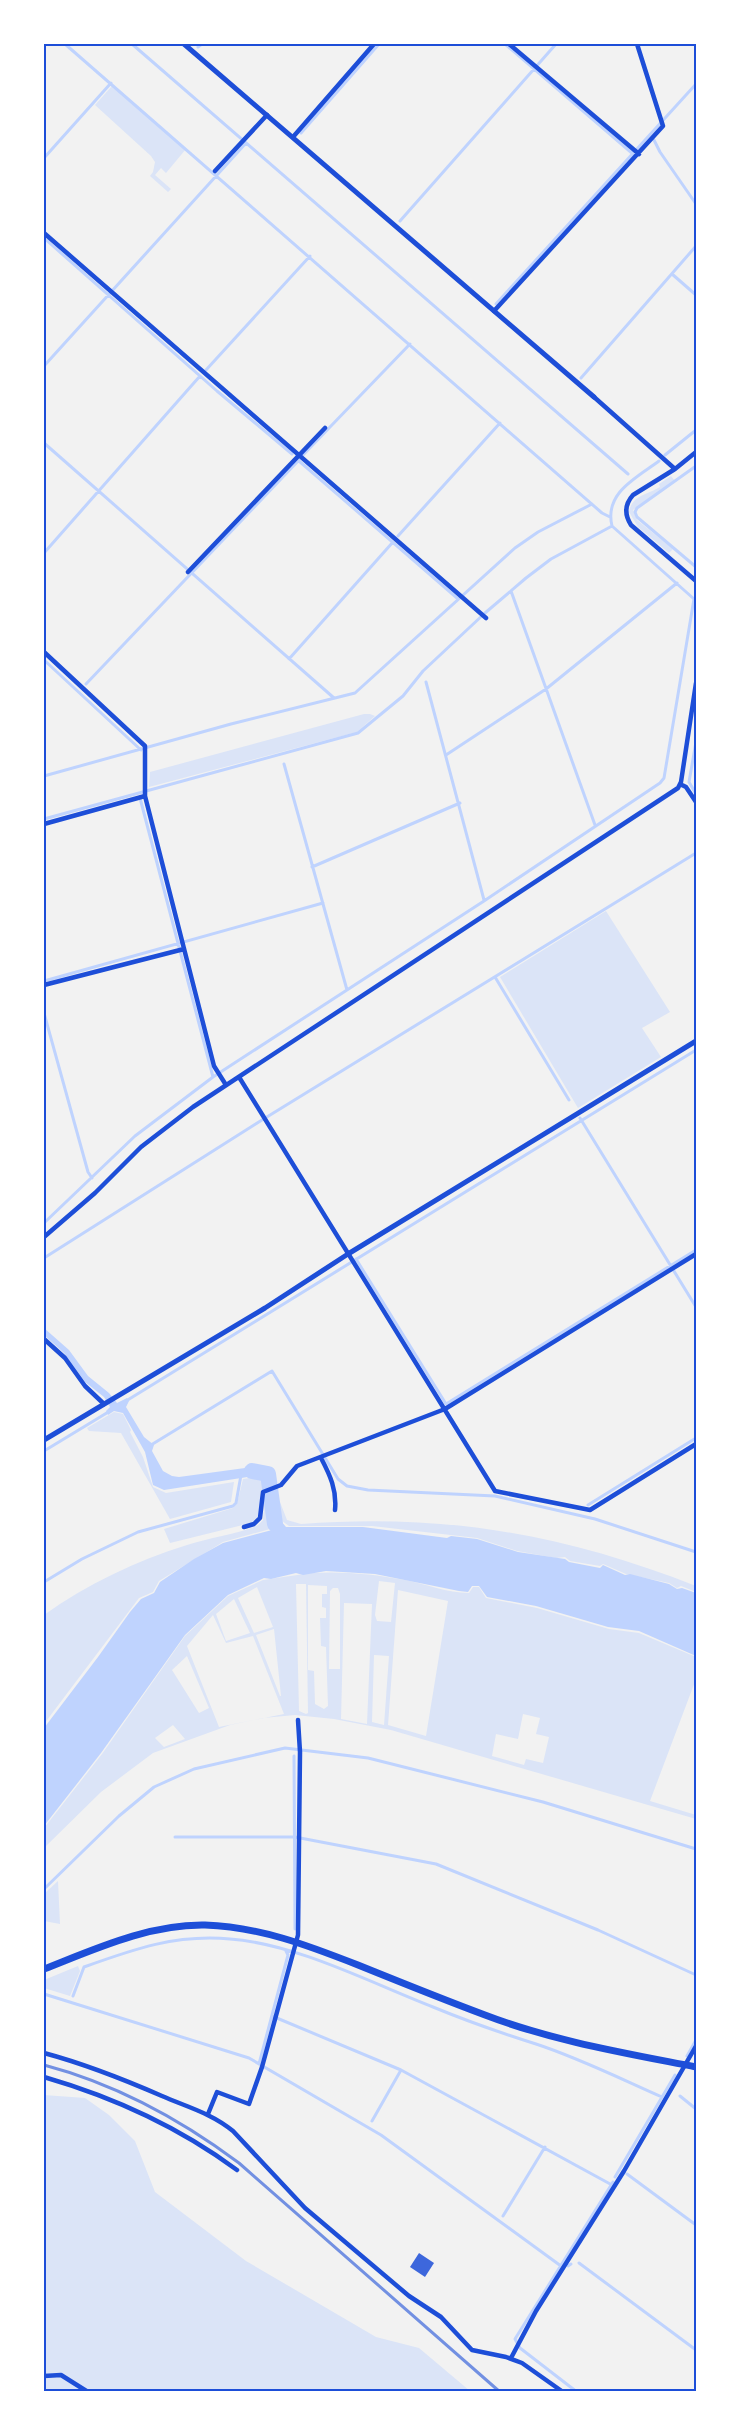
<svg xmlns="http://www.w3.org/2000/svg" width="740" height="2435" viewBox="0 0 740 2435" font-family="'Libre Baskerville',serif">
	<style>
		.green { fill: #dbe4f7; fill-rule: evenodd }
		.water { fill: #bfd3fe }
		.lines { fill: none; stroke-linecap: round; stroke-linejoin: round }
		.stream { stroke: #bfd3fe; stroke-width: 3 }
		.river { stroke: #bfd3fe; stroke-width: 16 }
		.building { fill: #3d67dc }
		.minor { stroke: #1d4ed8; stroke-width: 4.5 }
		.tertiary { stroke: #1d4ed8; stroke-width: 5 }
		.primary { stroke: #1d4ed8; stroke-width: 7 }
		.rail { stroke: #7290e2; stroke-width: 3 }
		.neatline { fill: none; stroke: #1d4ed8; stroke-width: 2 }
	</style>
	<rect width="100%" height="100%" fill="#f2f2f2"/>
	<path class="green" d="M112 86 186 149 166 173 161 168 155 175 171 189 168 192 150 176 153 172 155 162 151 156 95 105Z
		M671 476 675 481 633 510 637 520 673 549 669 553 638 527 629 512C632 495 647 495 660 487L659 484Z
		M364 714H370L375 716 357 732 149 787 150 772Z
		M606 911 670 1012 642 1028 661 1057 578 1108 500 977Z
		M114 1412 123 1414 131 1430 130 1432 143 1457 153 1487 166 1493 234 1482 231 1502 170 1519 121 1433 89 1431 87 1428Z
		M256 1477 266 1481 267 1487 260 1492V1512L255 1522 170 1543 164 1529 233 1508 237 1504 243 1479Z
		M267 1501 270 1529 223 1542 159 1581 153 1592 139 1598 44 1724V1615C87 1584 136 1561 187 1545 210 1537 236 1535 258 1525L263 1520 264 1505Z
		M277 1502H280L287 1520 301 1524C443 1513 564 1534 696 1586V1592L681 1586 677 1588 669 1583 626 1574 603 1564 600 1566 570 1561 565 1557 556 1558 517 1551 477 1538 372 1526H289L282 1521Z
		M311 1573C343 1571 374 1574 405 1580 426 1584 447 1593 469 1593L473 1587H479L486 1598 537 1608 609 1629 639 1633 696 1657V1679L650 1801 696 1815V1819L391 1730 334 1719 295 1715 263 1718 230 1725 153 1753 101 1792 44 1848V1828L102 1754 185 1636 228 1596 263 1580ZM379 1581 395 1583 391 1622 377 1621 375 1615ZM296 1584H306L308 1713 306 1714 299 1711ZM308 1585 327 1586V1594H322V1607L326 1608V1618H320L321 1646 326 1647 328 1706 324 1709 315 1704 314 1671 308 1670ZM257 1587 273 1627 254 1633 238 1598ZM333 1588H338L340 1594V1669H329L330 1591ZM398 1590 448 1601 426 1736 388 1725ZM234 1599 250 1633 226 1641 216 1614ZM344 1603 372 1604 367 1724 341 1719ZM213 1615 226 1643 253 1636 284 1714 219 1727 187 1646ZM274 1629 281 1696H280L256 1635ZM374 1655 389 1656 384 1725 372 1722ZM187 1656 209 1708 199 1713 172 1670ZM523 1714 540 1718 536 1734 549 1737 543 1763 526 1759 524 1765 492 1756 496 1734 518 1739ZM173 1725 185 1739 164 1747 155 1738Z
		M58 1881 60 1924 44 1921V1894Z
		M78 1966 80 1971 70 1996 44 1988V1980Z
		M44 2095 85 2098 109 2115 135 2141 155 2192 246 2261 376 2337 419 2348 470 2391H44Z"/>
	<path class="water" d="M44 1328 69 1350 88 1376 109 1393 117 1403 127 1398 129 1401 126 1407 144 1437 154 1445 152 1451 163 1471 172 1476 179 1477 260 1466 271 1471 273 1479 269 1481 261 1476H254L164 1490 153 1485 145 1452 123 1413 114 1411 108 1415 106 1411 110 1407 104 1397 85 1382 64 1353 44 1335Z
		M275 1502 281 1521 286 1527H363L447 1538 451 1536 477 1539 518 1552 565 1559 569 1562 600 1568 603 1565 625 1575 630 1574 669 1584 677 1589 682 1588 696 1593V1656L639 1631 608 1627 536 1606 487 1597 479 1586H472L468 1592 459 1591 375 1574 326 1571 303 1575 296 1573 271 1579 264 1578 228 1595 185 1635 101 1753 44 1826V1728L98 1657 130 1612 141 1599 154 1593 160 1582 194 1559 223 1543 272 1530 268 1507 270 1503Z"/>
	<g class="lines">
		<path class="stream" d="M65 44 602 513 610 517
			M132 44 628 474
			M505 44 633 154
			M198 47 202 44
			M301 133 379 44
			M654 140 660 152 696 204
			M44 158 111 83
			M400 221 556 44
			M44 238 217 391 292 454
			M672 274 696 295
			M496 304 696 84
			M44 366 246 143
			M206 370 310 256
			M581 378 696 246
			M44 443 334 698
			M303 455 410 344
			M665 455 696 430
			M299 461 457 598
			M696 466 637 508 635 512 637 517 696 567
			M398 536 500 423
			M44 553 200 376
			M511 591 595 825
			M289 659 393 542
			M44 660 141 750
			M426 682 484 900
			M86 684 299 460
			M696 742 689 782 696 794
			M446 755 546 689 677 583
			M284 764 347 990
			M44 776 231 724 355 693 515 548 538 532 592 504
			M140 798 213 1077
			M44 819 358 733 403 696 423 671 485 613 526 578 551 559 612 526
			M312 867 460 803
			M495 977 569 1100
			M44 981 323 903
			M44 1013 88 1172 92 1178
			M580 1118 696 1307
			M44 1223 135 1136 213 1077 484 901 660 783 664 778 694 599 612 526C604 493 636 478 659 461
			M44 1258 262 1120 696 853
			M356 1259 446 1404 696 1250
			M126 1401 696 1050
			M151 1445 272 1371 338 1479 347 1486 368 1490 495 1496 595 1519 696 1552
			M44 1451 110 1411
			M588 1505 696 1438
			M44 1582 82 1559 138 1532 233 1506 236 1503 241 1475
			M294 1756 295 1929
			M175 1837H295L436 1864 598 1930 696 1975
			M44 1889 119 1816 154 1787 194 1769 285 1748 368 1758 543 1802 696 1849
			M44 1994 249 2058 381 2135 561 2266
			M73 1996 84 1967C134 1949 176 1934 230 1939 297 1944 371 1983 433 2007 467 2021 501 2033 536 2044 579 2058 621 2079 662 2097
			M272 2016 401 2070 612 2185
			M687 2056 696 2040
			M259 2064 288 1955 286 1951
			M680 2096 696 2109
			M372 2121 401 2070
			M627 2174 696 2225
			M615 2177 675 2075
			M503 2216 545 2147
			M579 2263 696 2350
			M568 2266 571 2264
			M577 2392 520 2348 515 2339 613 2182"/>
		<path class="river" d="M252 1471 268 1474 275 1524"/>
	</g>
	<path class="building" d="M419 2253 434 2263 425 2277 410 2267Z"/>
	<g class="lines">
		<path class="minor" d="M509 44 639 154
			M293 137 374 44
			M215 171 267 115
			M44 233 486 618
			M494 311 663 126 637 44
			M594 397 675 469
			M696 452 675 469 633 495C625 504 624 514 631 525L696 581
			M188 572 325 428
			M44 652 145 746V796L214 1066 226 1085
			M680 784 686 787 696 802
			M44 824 145 796
			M44 985 184 949
			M239 1077 495 1491 590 1510 696 1444
			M44 1237 95 1193 141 1147 193 1107 678 788 681 782 696 683
			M44 1339 65 1358 85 1386 104 1404
			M321 1458C330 1475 337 1490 335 1510
			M244 1527 254 1524 260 1518 263 1492 281 1485 297 1466 445 1409 696 1254
			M44 2053C85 2064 123 2079 162 2096 187 2107 211 2113 233 2131L305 2208 409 2296 441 2317 472 2350 506 2357 522 2363 563 2392
			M44 2077C113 2097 179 2127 237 2170
			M208 2114 217 2092 249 2104 262 2067 298 1935 300 1752 298 1720
			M511 2358 536 2311 624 2171 696 2046
			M44 2376 61 2375 88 2392"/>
		<path class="tertiary" d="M184 44 594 397
			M44 1440 265 1308 348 1254 696 1041"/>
		<path class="primary" d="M44 1969C95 1949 149 1924 205 1925 260 1927 307 1945 358 1965 400 1982 442 1999 485 2015 553 2041 625 2053 696 2067"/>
		<path class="rail" d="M44 2065C116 2084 180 2119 239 2163L500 2392"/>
	</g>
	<rect width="740" height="2435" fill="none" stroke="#ffffff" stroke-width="90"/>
	<rect x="45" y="45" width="650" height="2345" class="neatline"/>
</svg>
